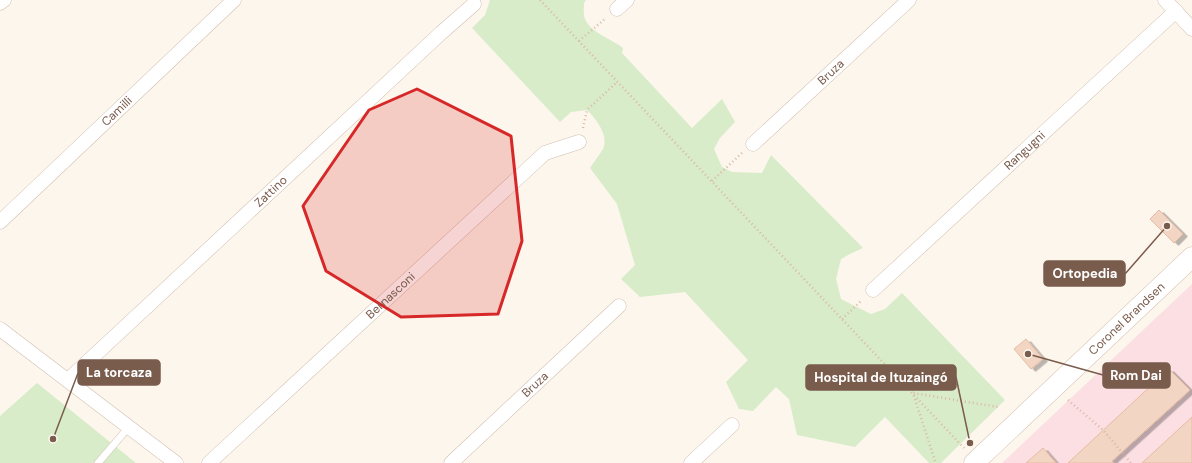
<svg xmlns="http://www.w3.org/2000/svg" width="1192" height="463" viewBox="0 0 1192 463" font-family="'DM Sans',sans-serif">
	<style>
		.medical { fill: #fbdfe3 }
		.green { fill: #d8ecc9 }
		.building { fill: #f3d5c3; stroke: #e6bba3; filter: url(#shadow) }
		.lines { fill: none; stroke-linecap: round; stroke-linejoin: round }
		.lane-casing { stroke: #d1beb0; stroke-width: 8 }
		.street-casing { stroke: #d1beb0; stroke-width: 15 }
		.secondary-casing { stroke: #d6c0b0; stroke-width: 21 }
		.path { stroke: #d9b8a5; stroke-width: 2.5; stroke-dasharray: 1 3; stroke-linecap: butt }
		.lane { stroke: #fff; stroke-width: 7 }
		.street { stroke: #fff; stroke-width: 14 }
		.secondary { stroke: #fff; stroke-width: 20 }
		.marked { fill: #d62828; fill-opacity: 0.2; stroke: #d62828; stroke-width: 3; stroke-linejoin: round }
		.labels { text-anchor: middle; stroke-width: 4; stroke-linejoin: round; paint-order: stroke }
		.street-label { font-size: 12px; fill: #7a5c4d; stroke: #fffaf3 }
		.leader { fill: none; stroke: #7a5c4d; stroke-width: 1.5 }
		.callout-dot { fill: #7a5c4d; stroke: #fffaf3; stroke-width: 1.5 }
		.callout { fill: #7a5c4d; stroke: #7a5c4d; stroke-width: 1.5 }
		.callout-label { font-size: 13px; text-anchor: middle; font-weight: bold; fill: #fff }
	</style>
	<defs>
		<filter id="shadow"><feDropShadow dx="4.5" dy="2.5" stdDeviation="0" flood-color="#0004"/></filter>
	</defs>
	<rect width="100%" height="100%" fill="#fdf6ec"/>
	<path class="medical" d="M1192 284V463H1002Z"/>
	<path class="green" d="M490 0H586L584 3C584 7 583 15 585 19 591 33 612 39 623 48L622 53 692 128 722 99 735 122 720 138 714 149 722 167 732 172 762 173 771 155 863 248 850 254 841 259 836 279 841 299 871 314 885 309 902 293 1005 400 941 463H929L885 417 855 447 797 435 789 399 776 387 753 411 739 409 726 382 748 360 685 292 640 297 621 279 635 265 617 204 590 168C594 162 599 155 603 149 609 135 596 119 587 110L571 112 560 122 472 28 485 15Z
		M37 383 136 463H0V416Z"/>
	<path class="building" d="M1159 210 1183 234 1174 243 1150 219Z
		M1026 339 1043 359 1031 369 1014 349Z
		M1169 369 1190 390 1112 461 1114 463H1068Z
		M1192 417V463H1142Z
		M1043 448 1056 463H1026Z"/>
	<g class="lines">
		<defs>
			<path id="lane" d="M98 463 128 428"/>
			<g id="street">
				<path d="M1165 0 1192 29"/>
				<path d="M0 3 4 0"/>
				<path d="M617 9 627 0"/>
				<path id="s1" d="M753 144 909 0"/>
				<path id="s2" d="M0 222 234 0"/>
				<path id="s3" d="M873 290 1176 11"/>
				<path d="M0 329 176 463"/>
				<path id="s4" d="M68 380 441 33 474 4"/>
				<path id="s5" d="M209 463 545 153 579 142"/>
				<path id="s6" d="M451 463 619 306"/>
				<path d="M691 463 732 425"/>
			</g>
			<g id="secondary">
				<path id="s7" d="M974 463 1192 257"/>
			</g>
		</defs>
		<use href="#lane" class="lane-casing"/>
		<use href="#street" class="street-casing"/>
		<use href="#secondary" class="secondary-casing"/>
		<path class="path" d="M540 0 964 448
			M579 41 606 18
			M583 128 587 110 617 82
			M712 181 742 153
			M842 319 862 300
			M1068 400 1103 430 1131 463
			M935 461 913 393 998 407"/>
		<use href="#lane" class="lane"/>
		<use href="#street" class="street"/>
		<use href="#secondary" class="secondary"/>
	</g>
	<path class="marked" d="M417 89 511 136 522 241 498 314 401 317 326 271 303 206 369 110Z"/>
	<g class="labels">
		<g class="street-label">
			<text dy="4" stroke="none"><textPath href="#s1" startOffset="106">Bruza</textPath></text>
			<text dy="4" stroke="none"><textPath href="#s2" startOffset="161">Camilli</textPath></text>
			<text dy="4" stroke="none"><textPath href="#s3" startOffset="206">Rangugni</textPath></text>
			<text dy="4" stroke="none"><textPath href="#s4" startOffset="277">Zattino</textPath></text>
			<text dy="4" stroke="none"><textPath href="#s5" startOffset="247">Bernasconi</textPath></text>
			<text dy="4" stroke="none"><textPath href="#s7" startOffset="210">Coronel Brandsen</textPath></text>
			<text dy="4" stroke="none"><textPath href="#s6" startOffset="115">Bruza</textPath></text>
		</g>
	</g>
	<path class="leader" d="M1167 226L1125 274M53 439L78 373M1028 354L1103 375M970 443L956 377"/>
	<g class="callout-dot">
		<circle cx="1167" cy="226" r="4"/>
		<circle cx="53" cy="439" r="4"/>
		<circle cx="1028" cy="354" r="4"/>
		<circle cx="970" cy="443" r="4"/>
	</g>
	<g class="callout">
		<rect x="1044" y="261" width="81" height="25" rx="4"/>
		<rect x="78" y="360" width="82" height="25" rx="4"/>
		<rect x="1103" y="363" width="67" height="25" rx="4"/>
		<rect x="806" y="365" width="150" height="25" rx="4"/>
	</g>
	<g class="callout-label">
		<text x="1085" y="278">Ortopedia</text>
		<text x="119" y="377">La torcaza</text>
		<text x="1136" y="380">Rom Dai</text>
		<text x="881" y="382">Hospital de Ituzaingó</text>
	</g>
</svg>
